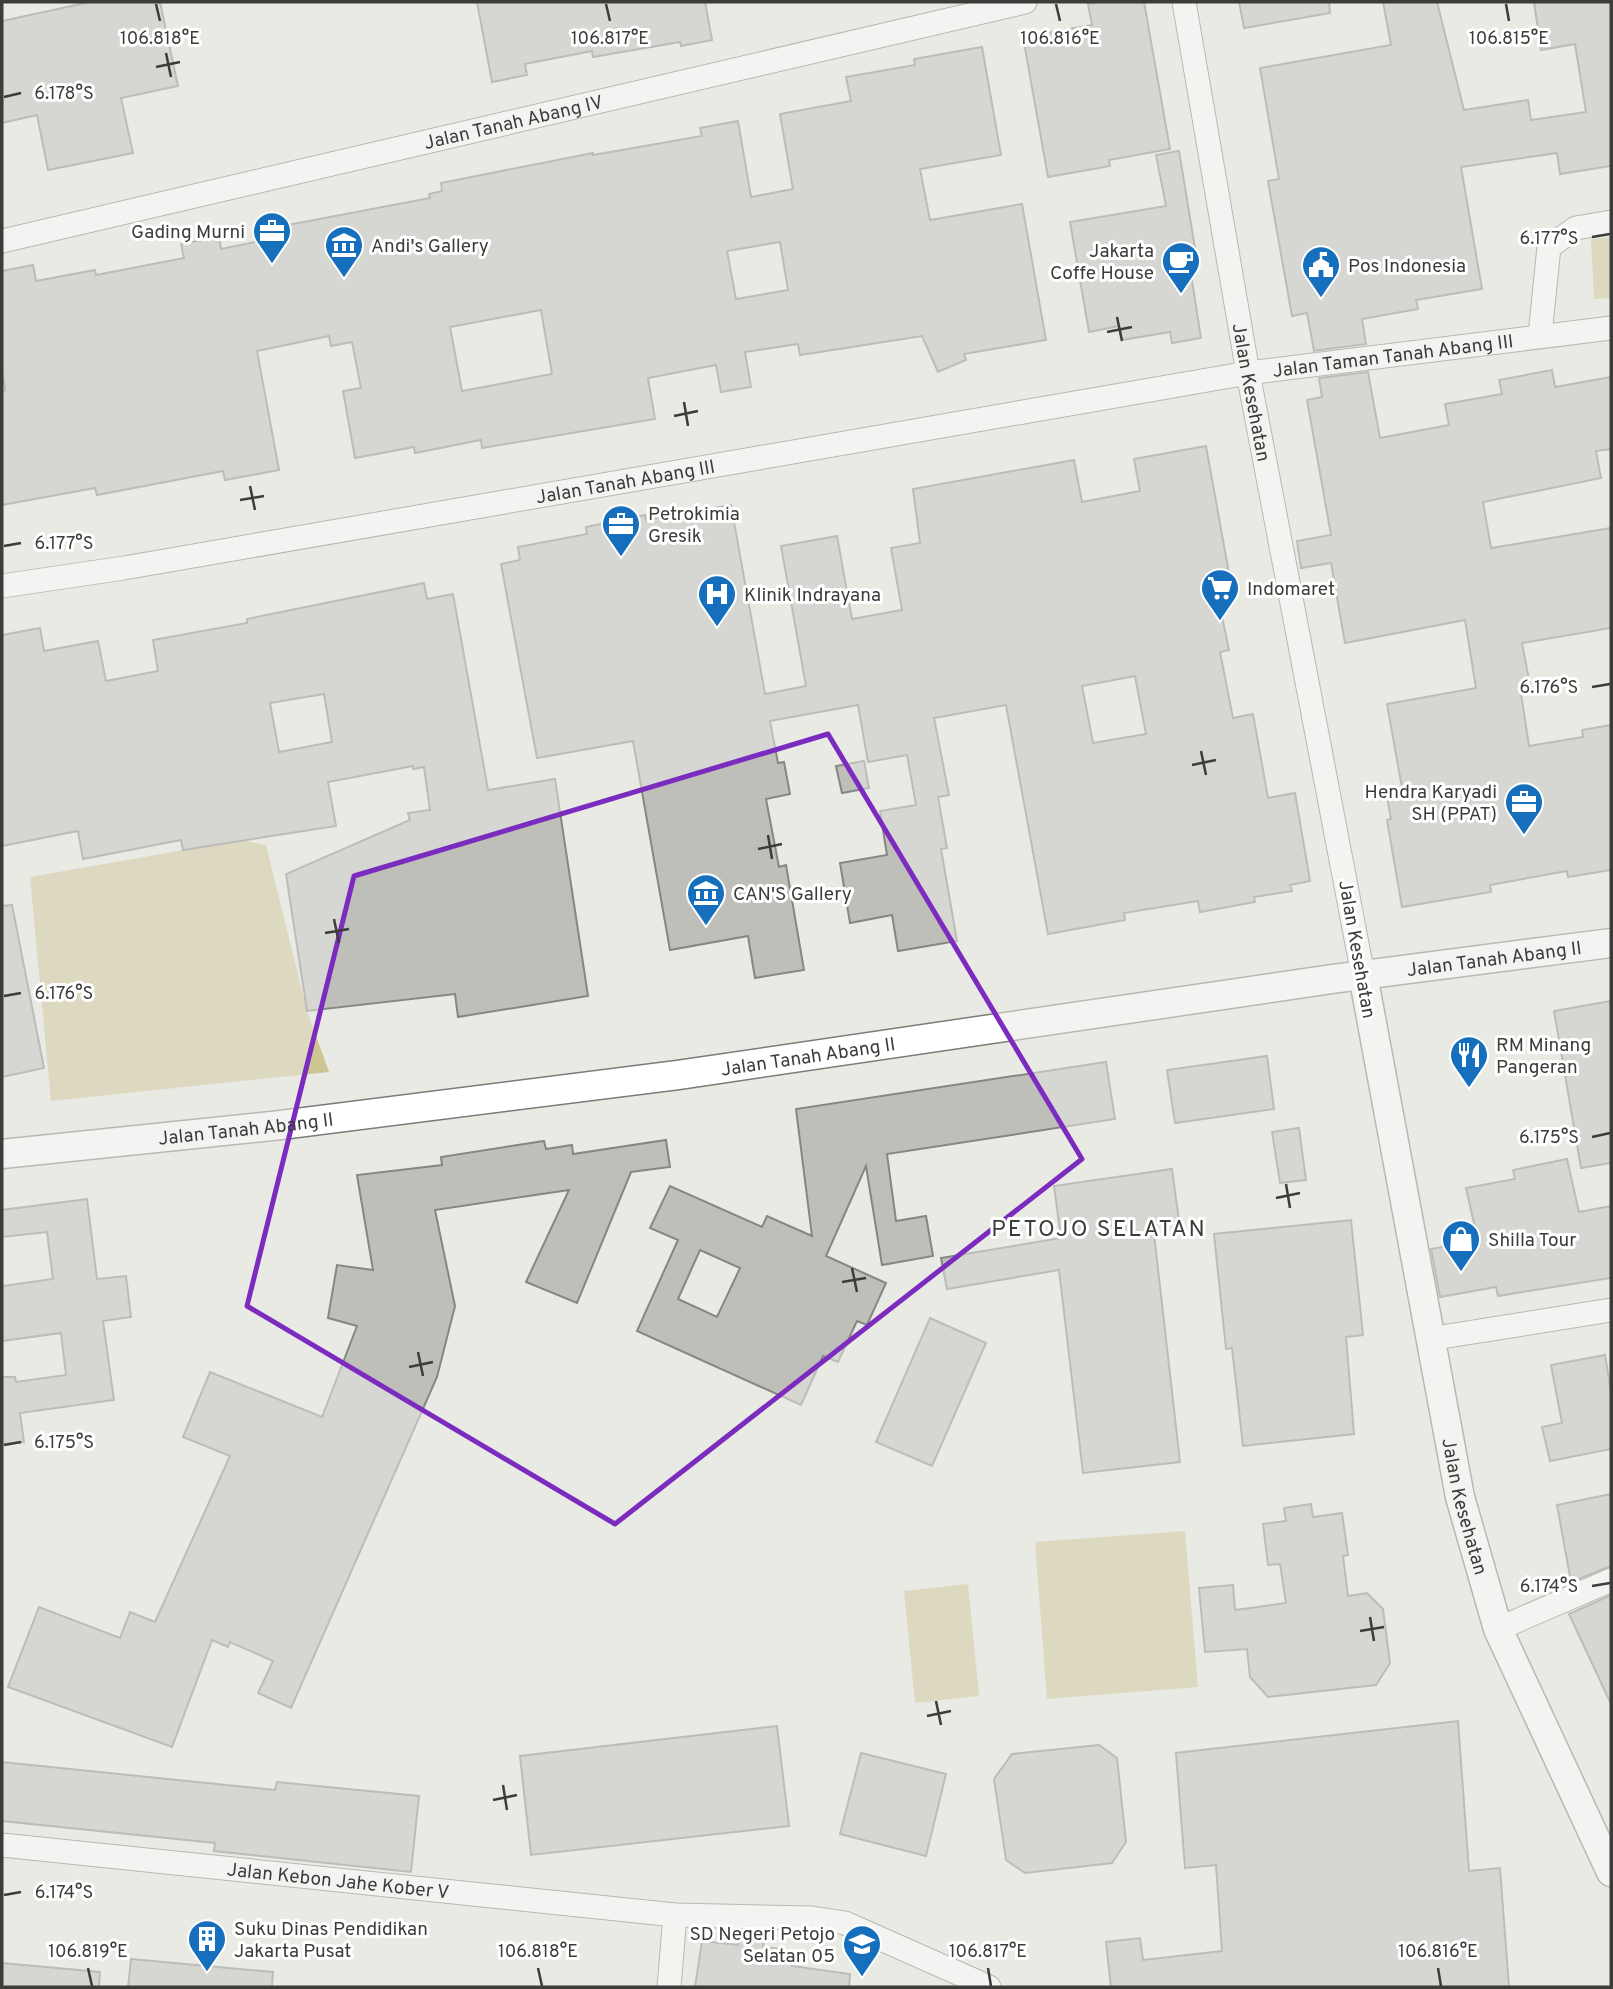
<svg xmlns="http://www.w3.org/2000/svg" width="1613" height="1989" viewBox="0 0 1613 1989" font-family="Overpass,sans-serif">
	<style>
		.green { fill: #cdc592 }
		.building { fill: #bfbfba; stroke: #878682; stroke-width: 2; fill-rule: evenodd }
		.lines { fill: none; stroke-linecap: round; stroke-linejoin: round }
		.minor-casing { stroke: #7c7b77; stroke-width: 25 }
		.tertiary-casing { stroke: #7c7b77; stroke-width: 31 }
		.minor { stroke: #fff; stroke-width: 23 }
		.tertiary { stroke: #fff; stroke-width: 28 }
		.marked { fill: none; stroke: #7b2cbf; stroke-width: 5; stroke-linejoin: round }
		.ticks { fill: none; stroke: #3c3c3a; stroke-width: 2.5 }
		.labels { text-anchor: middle; stroke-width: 6; stroke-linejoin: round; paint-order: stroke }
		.street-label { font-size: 19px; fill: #3c3c3a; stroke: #fff }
		.poi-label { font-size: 19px; fill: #3c3c3a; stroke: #fff; text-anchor: start }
		.quarter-label { font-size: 23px; letter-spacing: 2px; fill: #3c3c3a; stroke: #fff }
		.ticks-label { font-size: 18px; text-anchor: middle; fill: #3c3c3a; stroke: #fff; stroke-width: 6; stroke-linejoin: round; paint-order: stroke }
	</style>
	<rect width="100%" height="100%" fill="#eaeae5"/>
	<path class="green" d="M1611 237V298L1594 299 1591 239Z
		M241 840 266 845 307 1011 329 1072 51 1101 30 877Z
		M1185 1531 1198 1687 1047 1699 1035 1542Z
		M968 1584 979 1696 915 1703 904 1591Z"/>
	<path class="building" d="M90 2H160L178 86 121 98 133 153 48 170 37 115 2 123V21Z
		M477 2H705L712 40 681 46 680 42 593 57 592 51 525 64 527 75 492 82Z
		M1099 2H1144L1170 149 1109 160 1110 166 1048 177 1023 37 1092 25 1088 4Z
		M1239 2H1329L1330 13 1244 28Z
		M1383 2H1437L1464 110 1528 100 1531 120 1586 112 1575 44 1541 50 1534 2H1611V166L1560 174 1557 153 1461 167 1482 289 1416 300 1418 309 1362 319 1366 344 1314 351 1307 313 1292 316 1268 181 1279 179 1260 68 1391 45Z
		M982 47 1001 155 920 169 930 220 1022 204 1046 340 964 354 966 360 938 372 922 336 800 355 798 344 745 352 751 387 721 392 716 365 648 378 655 419 482 448 481 440 415 453 414 447 355 458 343 391 361 388 352 342 331 346 329 336 257 351 279 470 225 480 223 471 97 495 95 488 2 505V391L5 390 2 370V271L33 265 36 281 95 270 96 275 184 258 181 244 219 237 221 249 279 237 277 227 430 198 429 194 442 191 441 183 593 153V155L702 136 700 128 738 121 751 197 793 189 780 114 851 101 846 77 915 65 914 59ZM780 242 788 290 736 299 727 251ZM541 310 552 374 462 391 450 327Z
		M1179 151 1195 248 1187 249 1201 338 1172 343 1170 332 1122 340 1119 326 1089 332 1070 222 1166 206 1156 155Z
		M1552 370 1555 387 1611 377V449L1596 451 1601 478 1483 502 1491 548 1611 528V628L1522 643 1530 685 1520 687 1529 746 1583 737 1582 730 1611 725V870L1568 877 1567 871 1490 885 1491 892 1402 907 1387 820 1391 819 1386 791 1402 788 1387 704 1476 688 1465 620 1345 643 1331 563 1301 568 1297 541 1331 535 1307 400 1322 397 1319 378 1368 372 1380 438 1449 425 1445 404 1502 394 1499 380Z
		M1206 446 1230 579 1215 582 1229 650 1220 652 1233 718 1253 714 1268 798 1295 793 1310 881 1290 885 1292 891 1254 897 1255 902 1200 912 1198 901 1124 913 1125 920 1048 934 1006 705 934 718 949 795 938 797 947 848 941 849 957 941 898 951 892 915 850 923 840 863 887 855 880 811 916 805 907 755 868 762 858 705 770 721 778 763 784 762 790 794 766 799 779 867 786 865 804 970 755 978 748 936 670 950 633 741 537 758 501 564 520 560 518 547 587 534 586 527 645 515 646 520 731 505 765 694 806 686 781 546 837 536 852 619 902 610 891 548 920 543 913 489 1074 460 1082 502 1140 491 1134 459ZM1135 676 1146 734 1093 743 1082 686Z
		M424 583 427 599 453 594 488 790 555 779 588 996 458 1017 455 994 307 1011 286 874 410 820 408 813 430 810 424 767 413 769V766L328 782 336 826 183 850 181 840 83 859 78 831 2 846V635L40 628 44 651 98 641 106 681 158 671 153 640 247 623V619ZM324 694 332 742 279 752 270 703Z
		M864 761 869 788 842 793 836 766Z
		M12 905 44 1068 2 1077V906Z
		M1611 1001V1163L1581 1168 1554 1011Z
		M1267 1056 1274 1109 1175 1123 1167 1070Z
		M1106 1062 1115 1119 887 1154 896 1221 926 1216 933 1256 882 1265 866 1166 826 1256 886 1283 867 1325 857 1321 838 1362 823 1356 801 1405 637 1331 678 1240 650 1228 670 1186 762 1227 767 1216 812 1236 796 1109ZM700 1250 740 1268 717 1317 678 1299Z
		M1299 1128 1306 1180 1280 1183 1272 1132Z
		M666 1140 670 1167 631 1172 577 1303 526 1282 569 1190 435 1210 455 1306 437 1377 291 1708 258 1693 273 1661 230 1642 228 1647 212 1640 172 1747 8 1687 39 1607 120 1638 130 1612 155 1622 230 1456 183 1437 210 1372 322 1417 357 1326 328 1318 337 1265 373 1270 357 1175 442 1165 441 1157 544 1141 546 1149 572 1145 573 1154Z
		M1567 1159 1579 1212 1611 1206V1278L1498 1296 1496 1287 1440 1297 1431 1249 1478 1241 1466 1188 1515 1179 1513 1170Z
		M1172 1169 1179 1221 1153 1225 1180 1462 1083 1473 1059 1270 947 1289 941 1258 1061 1238 1054 1186Z
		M87 1199 97 1279 126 1276 131 1317 103 1321 114 1400 20 1413 24 1442 2 1444V1377H15L16 1382 66 1375 61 1333 2 1341V1286L53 1279 47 1232 2 1237V1210Z
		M1351 1220 1363 1335 1346 1337 1354 1434 1243 1446 1232 1348 1226 1349 1214 1234Z
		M930 1318 986 1343 932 1466 876 1442Z
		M1605 1355 1611 1392V1449L1550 1461 1542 1427 1562 1423 1551 1365Z
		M1611 1494V1566L1571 1582 1557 1505Z
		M1311 1504 1313 1517 1342 1513 1348 1555 1343 1556 1348 1596 1367 1593 1383 1609 1390 1663 1376 1685 1268 1697 1250 1677 1247 1649 1205 1652 1199 1588 1233 1585 1235 1610 1286 1603 1280 1564 1268 1565 1263 1524 1286 1521 1284 1508Z
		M1611 1595V1704L1569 1614Z
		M1458 1721 1469 1871 1500 1868 1509 1987H1111L1106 1942 1140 1938 1143 1960 1222 1951 1216 1865 1185 1868 1176 1753Z
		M777 1726 789 1826 531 1855 520 1756Z
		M1099 1745 1117 1758 1126 1842 1112 1863 1025 1873 1006 1860 994 1779 1012 1754Z
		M861 1753 946 1774 926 1856 840 1834Z
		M2 1762 275 1790 277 1782 419 1796 411 1872 214 1851 215 1843 2 1821Z
		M739 1933 765 1936 763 1947 781 1949 780 1956 793 1957 792 1966 850 1974 849 1987H695L702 1941 738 1945Z
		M131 1959 273 1972 272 1987H128Z
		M2 1963 100 1972 99 1987H2Z"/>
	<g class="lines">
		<defs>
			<g id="minor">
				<path id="s1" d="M1184 2 1248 373 1363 975"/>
				<path id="s2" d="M2 241 1025 2"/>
				<path d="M1540 335 1549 247 1576 228 1611 222"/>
				<path id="s3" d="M2 586 124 568 1248 373 1611 328"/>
				<path d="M1429 1339 1611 1310"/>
				<path d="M1498 1629 1611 1580"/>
				<path id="s4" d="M2 1845 675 1915 812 1918 845 1923 989 1987"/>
				<path d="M669 1987 675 1915"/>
			</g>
			<g id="tertiary">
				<path id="s5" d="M1363 975 1460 1497 1498 1629 1611 1872"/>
				<path id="s6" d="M2 1154 281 1125 678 1075 1332 979 1611 943"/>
			</g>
		</defs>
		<use href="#minor" class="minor-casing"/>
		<use href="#tertiary" class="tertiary-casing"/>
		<use href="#minor" class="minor"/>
		<use href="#tertiary" class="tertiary"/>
	</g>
	<path d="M0 0H1613V1989H0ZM828 734 1082 1159 615 1524 247 1306 354 876Z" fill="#eaeae5" fill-opacity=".55" fill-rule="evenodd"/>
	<path class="marked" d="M828 734 1082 1159 615 1524 247 1306 354 876Z"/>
	<path class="ticks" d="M156 4 160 21M606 4 610 21M1056 4 1060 21M1506 4 1509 21M166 53 171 77M156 67 180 62M4 97 21 93M1592 237 1610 234M1117 317 1122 341M1107 332 1132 327M684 402 688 426M674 416 698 411M250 486 255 510M240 500 264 496M4 546 21 543M1592 687 1610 684M1201 751 1206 775M1192 765 1216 760M768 835 772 859M758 849 782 844M334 919 339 943M325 933 349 929M4 996 21 993M1592 1137 1610 1133M1286 1184 1290 1208M1276 1198 1300 1193M852 1268 857 1292M842 1282 866 1278M418 1352 423 1376M409 1367 433 1362M4 1445 21 1442M1592 1586 1610 1583M1370 1617 1374 1641M1360 1631 1384 1627M936 1701 941 1725M927 1716 951 1711M503 1785 507 1810M493 1800 517 1795M4 1895 21 1892M88 1968 92 1986M538 1968 542 1986M988 1968 991 1986M1438 1968 1441 1986"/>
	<defs>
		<symbol id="office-pin" viewBox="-11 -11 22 30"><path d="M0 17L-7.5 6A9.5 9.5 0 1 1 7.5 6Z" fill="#156fbd" stroke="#fff"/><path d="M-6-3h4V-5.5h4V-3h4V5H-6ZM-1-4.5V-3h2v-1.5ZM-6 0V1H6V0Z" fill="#fff"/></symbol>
		<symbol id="museum-pin" viewBox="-11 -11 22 30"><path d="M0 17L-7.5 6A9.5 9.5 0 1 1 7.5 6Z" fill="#156fbd" stroke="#fff"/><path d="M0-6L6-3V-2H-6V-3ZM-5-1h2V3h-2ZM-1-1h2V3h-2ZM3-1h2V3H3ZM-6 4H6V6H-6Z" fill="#fff"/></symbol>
		<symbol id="cafe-pin" viewBox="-11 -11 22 30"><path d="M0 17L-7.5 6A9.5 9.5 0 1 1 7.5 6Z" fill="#156fbd" stroke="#fff"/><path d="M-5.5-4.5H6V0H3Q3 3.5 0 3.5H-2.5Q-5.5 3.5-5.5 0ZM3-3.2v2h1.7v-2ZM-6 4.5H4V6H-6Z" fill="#fff"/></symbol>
		<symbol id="civic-pin" viewBox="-11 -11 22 30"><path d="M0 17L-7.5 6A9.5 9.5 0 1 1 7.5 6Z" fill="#156fbd" stroke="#fff"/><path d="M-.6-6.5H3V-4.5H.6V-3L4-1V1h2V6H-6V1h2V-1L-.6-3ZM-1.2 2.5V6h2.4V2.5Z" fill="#fff"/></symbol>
		<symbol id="supermarket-pin" viewBox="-11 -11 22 30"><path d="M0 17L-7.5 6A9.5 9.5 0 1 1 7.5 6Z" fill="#156fbd" stroke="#fff"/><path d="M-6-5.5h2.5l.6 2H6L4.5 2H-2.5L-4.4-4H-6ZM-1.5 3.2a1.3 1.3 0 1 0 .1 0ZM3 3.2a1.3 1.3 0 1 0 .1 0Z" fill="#fff"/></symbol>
		<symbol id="hospital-pin" viewBox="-11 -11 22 30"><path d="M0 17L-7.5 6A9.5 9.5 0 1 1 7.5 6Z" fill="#156fbd" stroke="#fff"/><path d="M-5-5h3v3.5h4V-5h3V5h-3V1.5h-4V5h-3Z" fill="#fff"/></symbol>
		<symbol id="restaurant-pin" viewBox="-11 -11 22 30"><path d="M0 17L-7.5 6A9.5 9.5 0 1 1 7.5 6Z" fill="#156fbd" stroke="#fff"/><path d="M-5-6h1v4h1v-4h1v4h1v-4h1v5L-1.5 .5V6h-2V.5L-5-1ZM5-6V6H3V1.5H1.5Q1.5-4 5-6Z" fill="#fff"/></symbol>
		<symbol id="shop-pin" viewBox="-11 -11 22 30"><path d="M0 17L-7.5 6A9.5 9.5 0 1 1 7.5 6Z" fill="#156fbd" stroke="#fff"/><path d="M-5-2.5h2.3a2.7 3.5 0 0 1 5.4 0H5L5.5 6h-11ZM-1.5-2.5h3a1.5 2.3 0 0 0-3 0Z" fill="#fff"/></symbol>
		<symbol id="building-pin" viewBox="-11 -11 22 30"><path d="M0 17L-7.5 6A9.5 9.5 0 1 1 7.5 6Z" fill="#156fbd" stroke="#fff"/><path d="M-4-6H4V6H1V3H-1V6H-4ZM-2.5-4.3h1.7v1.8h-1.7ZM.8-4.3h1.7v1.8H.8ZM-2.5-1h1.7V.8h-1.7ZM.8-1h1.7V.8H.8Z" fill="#fff"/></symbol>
		<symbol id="school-pin" viewBox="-11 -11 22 30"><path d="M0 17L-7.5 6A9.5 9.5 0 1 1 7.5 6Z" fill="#156fbd" stroke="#fff"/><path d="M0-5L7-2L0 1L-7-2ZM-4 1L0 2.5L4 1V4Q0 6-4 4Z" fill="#fff"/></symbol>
	</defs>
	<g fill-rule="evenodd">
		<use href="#office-pin" x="250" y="209" width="44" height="60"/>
		<use href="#museum-pin" x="322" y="223" width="44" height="60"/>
		<use href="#cafe-pin" x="1159" y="239" width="44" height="60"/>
		<use href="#civic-pin" x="1299" y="243" width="44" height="60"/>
		<use href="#office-pin" x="599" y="502" width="44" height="60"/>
		<use href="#supermarket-pin" x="1198" y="566" width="44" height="60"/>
		<use href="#hospital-pin" x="695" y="572" width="44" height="60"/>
		<use href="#office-pin" x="1502" y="780" width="44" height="60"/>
		<use href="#museum-pin" x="684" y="871" width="44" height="60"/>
		<use href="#restaurant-pin" x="1447" y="1033" width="44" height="60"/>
		<use href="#shop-pin" x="1439" y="1217" width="44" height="60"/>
		<use href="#building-pin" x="185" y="1917" width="44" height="60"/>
		<use href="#school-pin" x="840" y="1922" width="44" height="60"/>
	</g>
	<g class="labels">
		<g class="street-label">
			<text dy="7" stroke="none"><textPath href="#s2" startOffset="525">Jalan Tanah Abang IV</textPath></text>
			<text dy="7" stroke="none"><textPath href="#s3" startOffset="1410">Jalan Taman Tanah Abang III</textPath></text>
			<text dy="7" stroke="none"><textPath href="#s1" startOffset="396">Jalan Kesehatan</textPath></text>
			<text dy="7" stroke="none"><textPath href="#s3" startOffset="632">Jalan Tanah Abang III</textPath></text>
			<text transform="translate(1358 949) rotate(80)" y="7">Jalan Kesehatan</text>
			<text dy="7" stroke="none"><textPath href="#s6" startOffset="1505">Jalan Tanah Abang II</textPath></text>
			<text dy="7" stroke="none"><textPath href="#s6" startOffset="812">Jalan Tanah Abang II</textPath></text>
			<text dy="7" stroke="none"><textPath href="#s6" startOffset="245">Jalan Tanah Abang II</textPath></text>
			<text dy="7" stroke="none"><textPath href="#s5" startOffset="541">Jalan Kesehatan</textPath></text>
			<text dy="7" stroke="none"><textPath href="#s4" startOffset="338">Jalan Kebon Jahe Kober V</textPath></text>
		</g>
		<g class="poi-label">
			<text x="245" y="238" text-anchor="end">Gading Murni</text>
			<text x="371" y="252">Andi's Gallery</text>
			<text x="1154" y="257" text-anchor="end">Jakarta<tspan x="1154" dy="22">Coffe House</tspan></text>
			<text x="1348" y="272">Pos Indonesia</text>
			<text x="648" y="520">Petrokimia<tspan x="648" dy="22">Gresik</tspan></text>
			<text x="1247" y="595">Indomaret</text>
			<text x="744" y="601">Klinik Indrayana</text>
			<text x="1497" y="798" text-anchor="end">Hendra Karyadi<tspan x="1497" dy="22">SH (PPAT)</tspan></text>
			<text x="733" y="900">CAN'S Gallery</text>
			<text x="1496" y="1051">RM Minang<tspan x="1496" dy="22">Pangeran</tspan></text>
			<text x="1488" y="1246">Shilla Tour</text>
			<text x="234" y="1935">Suku Dinas Pendidikan<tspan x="234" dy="22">Jakarta Pusat</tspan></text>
			<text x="835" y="1940" text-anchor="end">SD Negeri Petojo<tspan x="835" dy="22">Selatan 05</tspan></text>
		</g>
		<g class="quarter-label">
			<text x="1099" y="1236">PETOJO SELATAN</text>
		</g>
	</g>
	<g class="ticks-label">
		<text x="160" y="44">106.818°E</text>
		<text x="610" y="44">106.817°E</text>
		<text x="1060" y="44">106.816°E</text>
		<text x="1509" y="44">106.815°E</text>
		<text x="64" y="99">6.178°S</text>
		<text x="1549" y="244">6.177°S</text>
		<text x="64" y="549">6.177°S</text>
		<text x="1549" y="693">6.176°S</text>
		<text x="64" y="999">6.176°S</text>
		<text x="1549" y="1143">6.175°S</text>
		<text x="64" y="1448">6.175°S</text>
		<text x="1549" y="1592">6.174°S</text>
		<text x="64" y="1898">6.174°S</text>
		<text x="88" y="1957">106.819°E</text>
		<text x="538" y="1957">106.818°E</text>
		<text x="988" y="1957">106.817°E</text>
		<text x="1438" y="1957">106.816°E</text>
	</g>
	<rect width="1613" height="1989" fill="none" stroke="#3c3c3a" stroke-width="7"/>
</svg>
